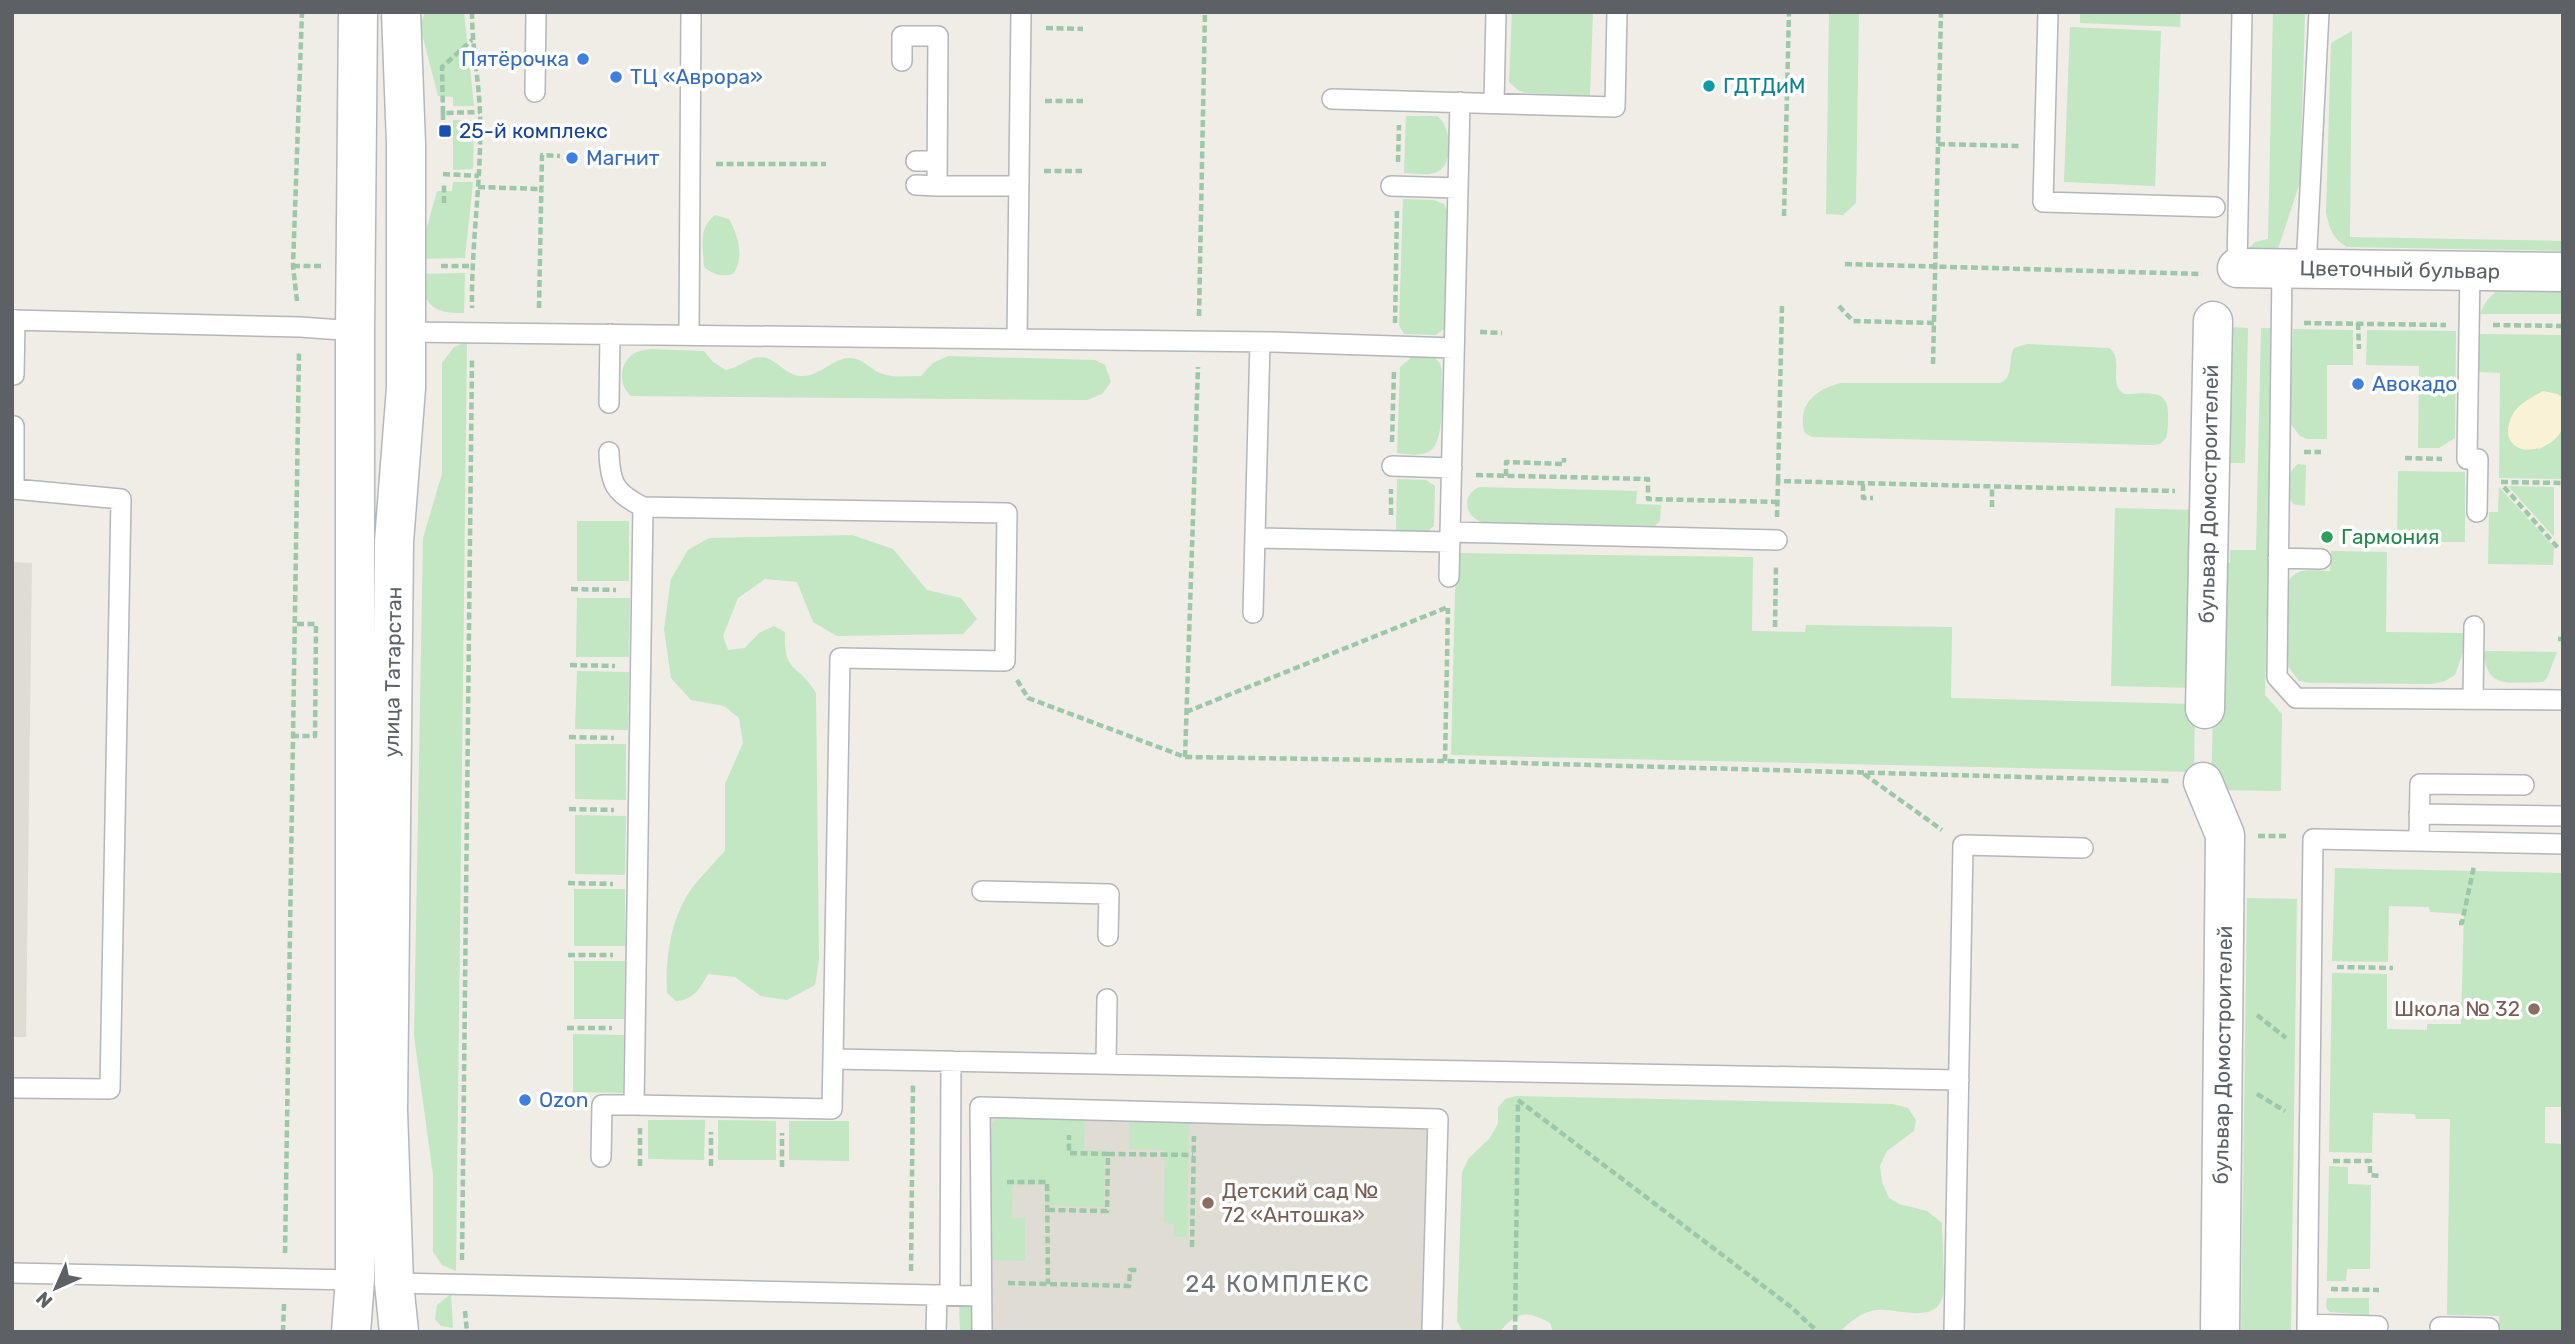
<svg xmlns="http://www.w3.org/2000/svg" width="2575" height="1344" viewBox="0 0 2575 1344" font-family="Rubik,sans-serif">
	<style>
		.education { fill: #dfdcd4 }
		.green { fill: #c3e6c3 }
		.sand { fill: #faf2d6 }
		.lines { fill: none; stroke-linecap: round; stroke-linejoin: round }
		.lane-casing { stroke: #b3b6ba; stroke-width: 22 }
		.street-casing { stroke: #b3b6ba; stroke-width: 41 }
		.secondary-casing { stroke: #b4b8bd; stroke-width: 41 }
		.path { stroke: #9cc7a9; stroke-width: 4.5; stroke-dasharray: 7 3.5; stroke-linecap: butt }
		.lane { stroke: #fff; stroke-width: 19 }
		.street { stroke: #fff; stroke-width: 38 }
		.secondary { stroke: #fff; stroke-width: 38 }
		.shop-dot { fill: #3f7fe0; stroke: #fff; stroke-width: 2.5 }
		.culture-dot { fill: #0f9aa8; stroke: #fff; stroke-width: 2.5 }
		.transit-dot { fill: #1a4fb4; stroke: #fff; stroke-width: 2.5 }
		.leisure-dot { fill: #2e9e5b; stroke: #fff; stroke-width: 2.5 }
		.education-dot { fill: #8d6e63; stroke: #fff; stroke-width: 2.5 }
		.labels { text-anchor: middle; stroke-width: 7; stroke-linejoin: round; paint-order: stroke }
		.shop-label { font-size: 21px; fill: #366cbe; stroke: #fff; text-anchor: start }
		.culture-label { font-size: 21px; fill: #0d838f; stroke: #fff; text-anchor: start }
		.transit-label { font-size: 21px; fill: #164399; stroke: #fff; text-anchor: start }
		.street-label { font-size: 21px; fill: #5d6166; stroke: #fff }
		.leisure-label { font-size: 21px; fill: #27864d; stroke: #fff; text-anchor: start }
		.education-label { font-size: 21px; fill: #785e54; stroke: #fff; text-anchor: end }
		.quarter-label { font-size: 24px; letter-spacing: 2px; fill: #6e7378; stroke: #fff }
	</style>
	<rect width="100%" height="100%" fill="#efede6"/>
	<path class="education" d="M12 562 32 563 26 1037H12Z
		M976 1097 1447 1111 1441 1332H971V1101Z"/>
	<path class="green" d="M425 12H464L474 106H453V97L438 96 420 26Z
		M1512 12H1593L1590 96 1525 93 1518 90 1509 82Z
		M1829 12H1859L1856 203 1843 215 1826 214Z
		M2080 12H2181L2180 27 2080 23Z
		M2273 12H2305L2300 182 2276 255 2248 249 2255 242 2268 239Z
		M2070 27 2161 31 2155 186 2064 182Z
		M2352 31 2350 237 2563 241V251L2347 247C2332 238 2330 229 2326 213L2331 43Z
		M1406 116H1437C1451 125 1454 163 1439 171 1429 177 1415 173 1404 173Z
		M453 120H474L473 169 453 170Z
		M453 182H473L465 258 418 259 437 191H452Z
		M1403 199 1434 200 1444 204 1447 211 1445 324 1444 329 1436 335 1404 334 1399 325Z
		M715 215 729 219C738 235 745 258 733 274 721 277 714 275 704 267 703 247 698 228 715 215Z
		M465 273 464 313C433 314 423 304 418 274Z
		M2563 284V314H2480C2494 276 2529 285 2563 284Z
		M2232 327 2248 328 2245 463H2229Z
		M2261 328H2274L2265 695 2282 714 2281 791 2211 790 2217 563H2230V550H2256Z
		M2293 329 2353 330V365H2327V439H2307L2300 436 2289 422Z
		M2367 330 2456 331 2455 438 2439 448H2418L2419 366 2366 365Z
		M2479 334 2563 335V398L2557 394 2538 450 2554 440 2563 428V479L2499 478 2500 373 2479 372Z
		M467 342 456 1271 442 1265 433 1252V1175L414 1036 423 538 442 474V363L454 347Z
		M2027 344 2109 348C2125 359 2107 384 2124 394 2145 394 2169 387 2168 415 2168 423 2168 430 2166 438L2160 444 2153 445 1812 437 1805 433C1796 405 1816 389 1841 383H2000C2015 377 2007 361 2014 348Z
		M651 349 704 351 713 362 726 370C739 368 748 357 761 357 778 358 786 378 804 376 821 375 832 359 849 358 864 358 871 371 883 374 895 378 908 376 921 376L933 363 948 356 1095 360 1105 365 1111 382 1102 394 1087 400 631 396C618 385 619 364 633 354 638 351 645 350 651 349Z
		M1414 355H1432L1440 363 1442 370C1441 388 1446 441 1430 451 1421 457 1408 454 1397 453L1400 367Z
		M2298 464 2306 465 2305 506 2293 504C2284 493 2286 472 2298 464Z
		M2398 471 2465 472V542H2397Z
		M1397 479 1426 480 1435 486 1434 526 1427 532 1396 531Z
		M2508 486 2554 487V537Z
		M1480 487 1637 491 1636 504 1661 505 1660 521 1655 526 1482 522C1464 516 1461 494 1480 487Z
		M2499 487 2554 547 2553 565 2488 564 2489 512H2498Z
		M2115 508 2200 510 2196 688 2111 686Z
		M577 521H629V581H577Z
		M852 535 893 549 927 590 961 598 977 619 963 634 837 636 813 622 797 582 765 579 738 598 723 636 728 650 745 648 759 633 774 626 785 632C783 675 799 663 816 693L819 960 815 985 787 1000 761 996 735 977 708 974C700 988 694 1000 676 1001L667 993C665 958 671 917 692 888 702 875 714 863 725 851V784L743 743 739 718 724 706 691 700 671 678 664 629 671 579 688 550 709 538Z
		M2331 551 2387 552 2386 632 2463 633V652L2455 675 2445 681 2432 684 2311 683 2299 681 2287 665 2288 584C2293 566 2315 571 2330 571Z
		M1456 553 1753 557 1752 631 1805 632 1806 625 1952 627 1951 698 2195 704 2194 772 1451 755Z
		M577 598H630L629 657H576Z
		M2484 651 2557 652 2547 678 2543 682C2512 682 2485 691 2484 651Z
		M577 671 629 672 628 730 575 729Z
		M575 744H626V800L575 799Z
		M575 815 626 816 625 875 575 874Z
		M2335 868 2563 873V1107H2545V1143L2563 1144V1332H2499V1316L2447 1315 2450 1119H2416L2415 1114 2373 1113 2372 1153 2329 1152 2332 973 2387 974V1029L2427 1030V1024H2461L2464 914 2430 912 2429 907 2389 906 2388 962 2332 961Z
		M574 889H625V946H574Z
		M2247 898 2297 899 2291 1332H2241Z
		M574 961H625L624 1019H574Z
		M573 1034 624 1035 623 1093 573 1092Z
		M1516 1096 1893 1104 1908 1108 1916 1120 1914 1131 1887 1151 1880 1166 1882 1182 1889 1198 1899 1204 1927 1211 1942 1223C1942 1237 1946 1289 1942 1299 1933 1324 1896 1308 1877 1310 1863 1311 1849 1322 1840 1332H1553L1550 1323C1527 1310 1516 1311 1500 1332H1463L1457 1321 1462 1172 1469 1158 1489 1139 1498 1124V1108L1505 1099Z
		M1000 1116 1085 1118 1084 1150 1105 1151 1104 1207 1045 1205V1185H1013L1012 1218H1025V1261L988 1260 986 1129Z
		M1130 1119 1189 1121 1187 1237H1174V1224L1164 1223 1165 1150 1129 1149Z
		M648 1120H705L704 1160 648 1159Z
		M718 1120 776 1121V1160H718Z
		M789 1121H849V1161L789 1160Z
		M2329 1166 2348 1167V1184L2371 1185 2370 1269H2347L2346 1281H2327Z
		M451 1294 453 1328 441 1326 435 1319 437 1305Z
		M2327 1298H2369V1315L2330 1312 2326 1308Z
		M971 1301V1332H960L959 1302Z"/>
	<path class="sand" d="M2543 391 2557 394 2563 398C2563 407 2564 417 2563 426 2562 433 2555 439 2550 443 2522 460 2497 443 2513 414 2518 404 2533 397 2543 391Z"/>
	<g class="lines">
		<defs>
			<path id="lane" d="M2048 12 2043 202 2215 207
				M902 61V36H938L937 186H1018
				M535 92 536 12
				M1332 99 1615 107 1617 12
				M1494 103 1496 12
				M916 161H937
				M916 185 937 186
				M1391 186 1458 188
				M2237 268 2242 12
				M2282 269 2277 677 2296 698 2563 700
				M2306 269 2319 12
				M2470 271 2467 459H2478L2477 512
				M12 320 300 327 355 331
				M405 332 1274 342 1454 348
				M689 335 691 12
				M1017 339 1021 12
				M14 375 15 320
				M609 403 610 334
				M609 452C610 484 615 493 643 507
				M1392 466 1452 468
				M1450 532 1777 540
				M1255 538 1450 542
				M2278 558 2321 559
				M1449 577 1460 102
				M1253 613 1260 342
				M2473 699 2474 626
				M2419 814 2563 816
				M2419 841 2420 784 2524 785
				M982 891 1109 894 1108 936
				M833 1059 832 1109 634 1105 643 507 1007 513 1005 661 840 658 833 1059 1959 1080
				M1106 1064 1107 999
				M12 1088 110 1089 121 499 14 489V426
				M601 1157 602 1105H634
				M12 1273 355 1280
				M394 1283 981 1296
				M950 1295 951 1061
				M2307 1324 2378 1326
				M2440 1327 2489 1328V1332
				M936 1332 937 1295
				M982 1332 980 1107 1438 1119 1432 1332
				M1954 1332 1963 845 2083 848
				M2307 1332 2313 839 2563 844"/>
			<path id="street" d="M2237 268 2563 272
				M2205 709 2213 321
				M2203 782 2225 835 2220 1332"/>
			<path id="secondary" d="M351 1332 355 1280V331L358 12
				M399 1332 394 1283 388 1111 394 542 406 388V144L401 12"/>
		</defs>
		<use href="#lane" class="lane-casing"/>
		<use href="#street" class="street-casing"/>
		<use href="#secondary" class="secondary-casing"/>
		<path class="path" d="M472 12C472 47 479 80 480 114 482 179 471 243 472 308
			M1046 28 1083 29
			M1045 101H1083
			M443 113 442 67 472 40
			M443 120V113L480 112
			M1938 144 2021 146
			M1398 162 1399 125
			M716 164H826
			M1044 171H1082
			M443 174 479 176
			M478 187 541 189
			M444 203V184
			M1784 216 1789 12
			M1845 264 2202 274
			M293 266H321
			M441 266H472
			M297 301 293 266 302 12
			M1839 306 1853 321 1934 323
			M539 308 542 155 560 156
			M1199 316 1205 12
			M1395 323 1397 209
			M2304 323 2446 325
			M2358 323 2359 349
			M2493 325 2563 326
			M1480 332 1502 333
			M1933 364 1941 12
			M1392 442 1394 370
			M2304 452H2321
			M2405 458 2442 459
			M1476 475 1648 479V499L1777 502
			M1506 476V462L1564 464V458
			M1778 481 1782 305
			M2501 482 2563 483
			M1863 484V498H1873
			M2504 487 2559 549
			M1992 507V487
			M1391 515V489
			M1777 517 1778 481 2175 491
			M571 589 616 590
			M1775 627 1776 564
			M2558 639H2563
			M570 665 615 666
			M1017 680 1028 698 1185 757 1445 761 2171 781
			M1186 712 1448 607
			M292 736H315L316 624H295
			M569 737 614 738
			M1185 757 1198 367
			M1445 761 1448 608
			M1864 774 1942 830
			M569 809 614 810
			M2258 836H2288
			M568 883 613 884
			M2459 923H2462L2474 866
			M568 955H613
			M2337 967 2393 968
			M2257 1015 2286 1038
			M567 1028H612
			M2257 1094 2285 1111
			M1518 1100 1791 1307 1818 1332
			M1108 1154 1193 1155
			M2333 1161H2370V1175L2381 1176
			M640 1166V1128
			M711 1166V1132
			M782 1167V1133
			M1007 1182H1047L1048 1284
			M1048 1210 1107 1211 1108 1154 1069 1153V1135
			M1192 1247 1194 1136
			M285 1253 299 352
			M462 1260 472 359
			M911 1271 913 1084
			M1008 1283 1129 1286 1130 1270H1138
			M2331 1289 2379 1290
			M465 1311 467 1332
			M283 1332 284 1304
			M1515 1332 1518 1101"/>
		<use href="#lane" class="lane"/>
		<use href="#street" class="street"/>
		<use href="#secondary" class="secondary"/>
	</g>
	<g class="shop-dot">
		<circle cx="583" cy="59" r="7"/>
		<circle cx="616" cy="77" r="7"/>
		<circle cx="572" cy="158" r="7"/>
		<circle cx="2358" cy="384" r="7"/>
		<circle cx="525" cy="1100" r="7"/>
	</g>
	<circle class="culture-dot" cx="1709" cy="86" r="7"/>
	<rect class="transit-dot" x="438" y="124" width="14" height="14" rx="3.5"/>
	<circle class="leisure-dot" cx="2327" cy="537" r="7"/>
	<g class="education-dot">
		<circle cx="2534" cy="1009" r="7"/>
		<circle cx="1208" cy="1203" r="7"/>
	</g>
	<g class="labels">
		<g class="shop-label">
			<text x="569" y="66" text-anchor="end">Пятёрочка</text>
			<text x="630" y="84">ТЦ «Аврора»</text>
			<text x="586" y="165">Магнит</text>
			<text x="2372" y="391">Авокадо</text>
			<text x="539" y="1107">Ozon</text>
		</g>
		<g class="culture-label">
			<text x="1723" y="93">ГДТДиМ</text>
		</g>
		<g class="transit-label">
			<text x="459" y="138">25-й комплекс</text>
		</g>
		<g class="street-label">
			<text transform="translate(2400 270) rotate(1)" y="7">Цветочный бульвар</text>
			<text transform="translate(2209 494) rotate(-89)" y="7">бульвар Домостроителей</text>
			<text transform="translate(393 672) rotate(-89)" y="7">улица Татарстан</text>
			<text transform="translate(2223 1055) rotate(-89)" y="7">бульвар Домостроителей</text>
		</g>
		<g class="leisure-label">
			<text x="2341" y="544">Гармония</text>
		</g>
		<g class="education-label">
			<text x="2520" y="1016">Школа № 32</text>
			<text x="1222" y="1198" text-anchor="start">Детский сад №<tspan x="1222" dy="24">72 «Антошка»</tspan></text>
		</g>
		<g class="quarter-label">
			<text x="1278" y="1292">24 КОМПЛЕКС</text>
		</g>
	</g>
	<rect width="2575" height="1344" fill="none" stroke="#5d6166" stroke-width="28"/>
	<g transform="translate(56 1288) rotate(225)" stroke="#ffffff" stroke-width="5" paint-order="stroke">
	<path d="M0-5L12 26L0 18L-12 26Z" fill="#5d6166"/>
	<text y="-10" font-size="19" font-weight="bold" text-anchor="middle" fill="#5d6166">N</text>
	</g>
</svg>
